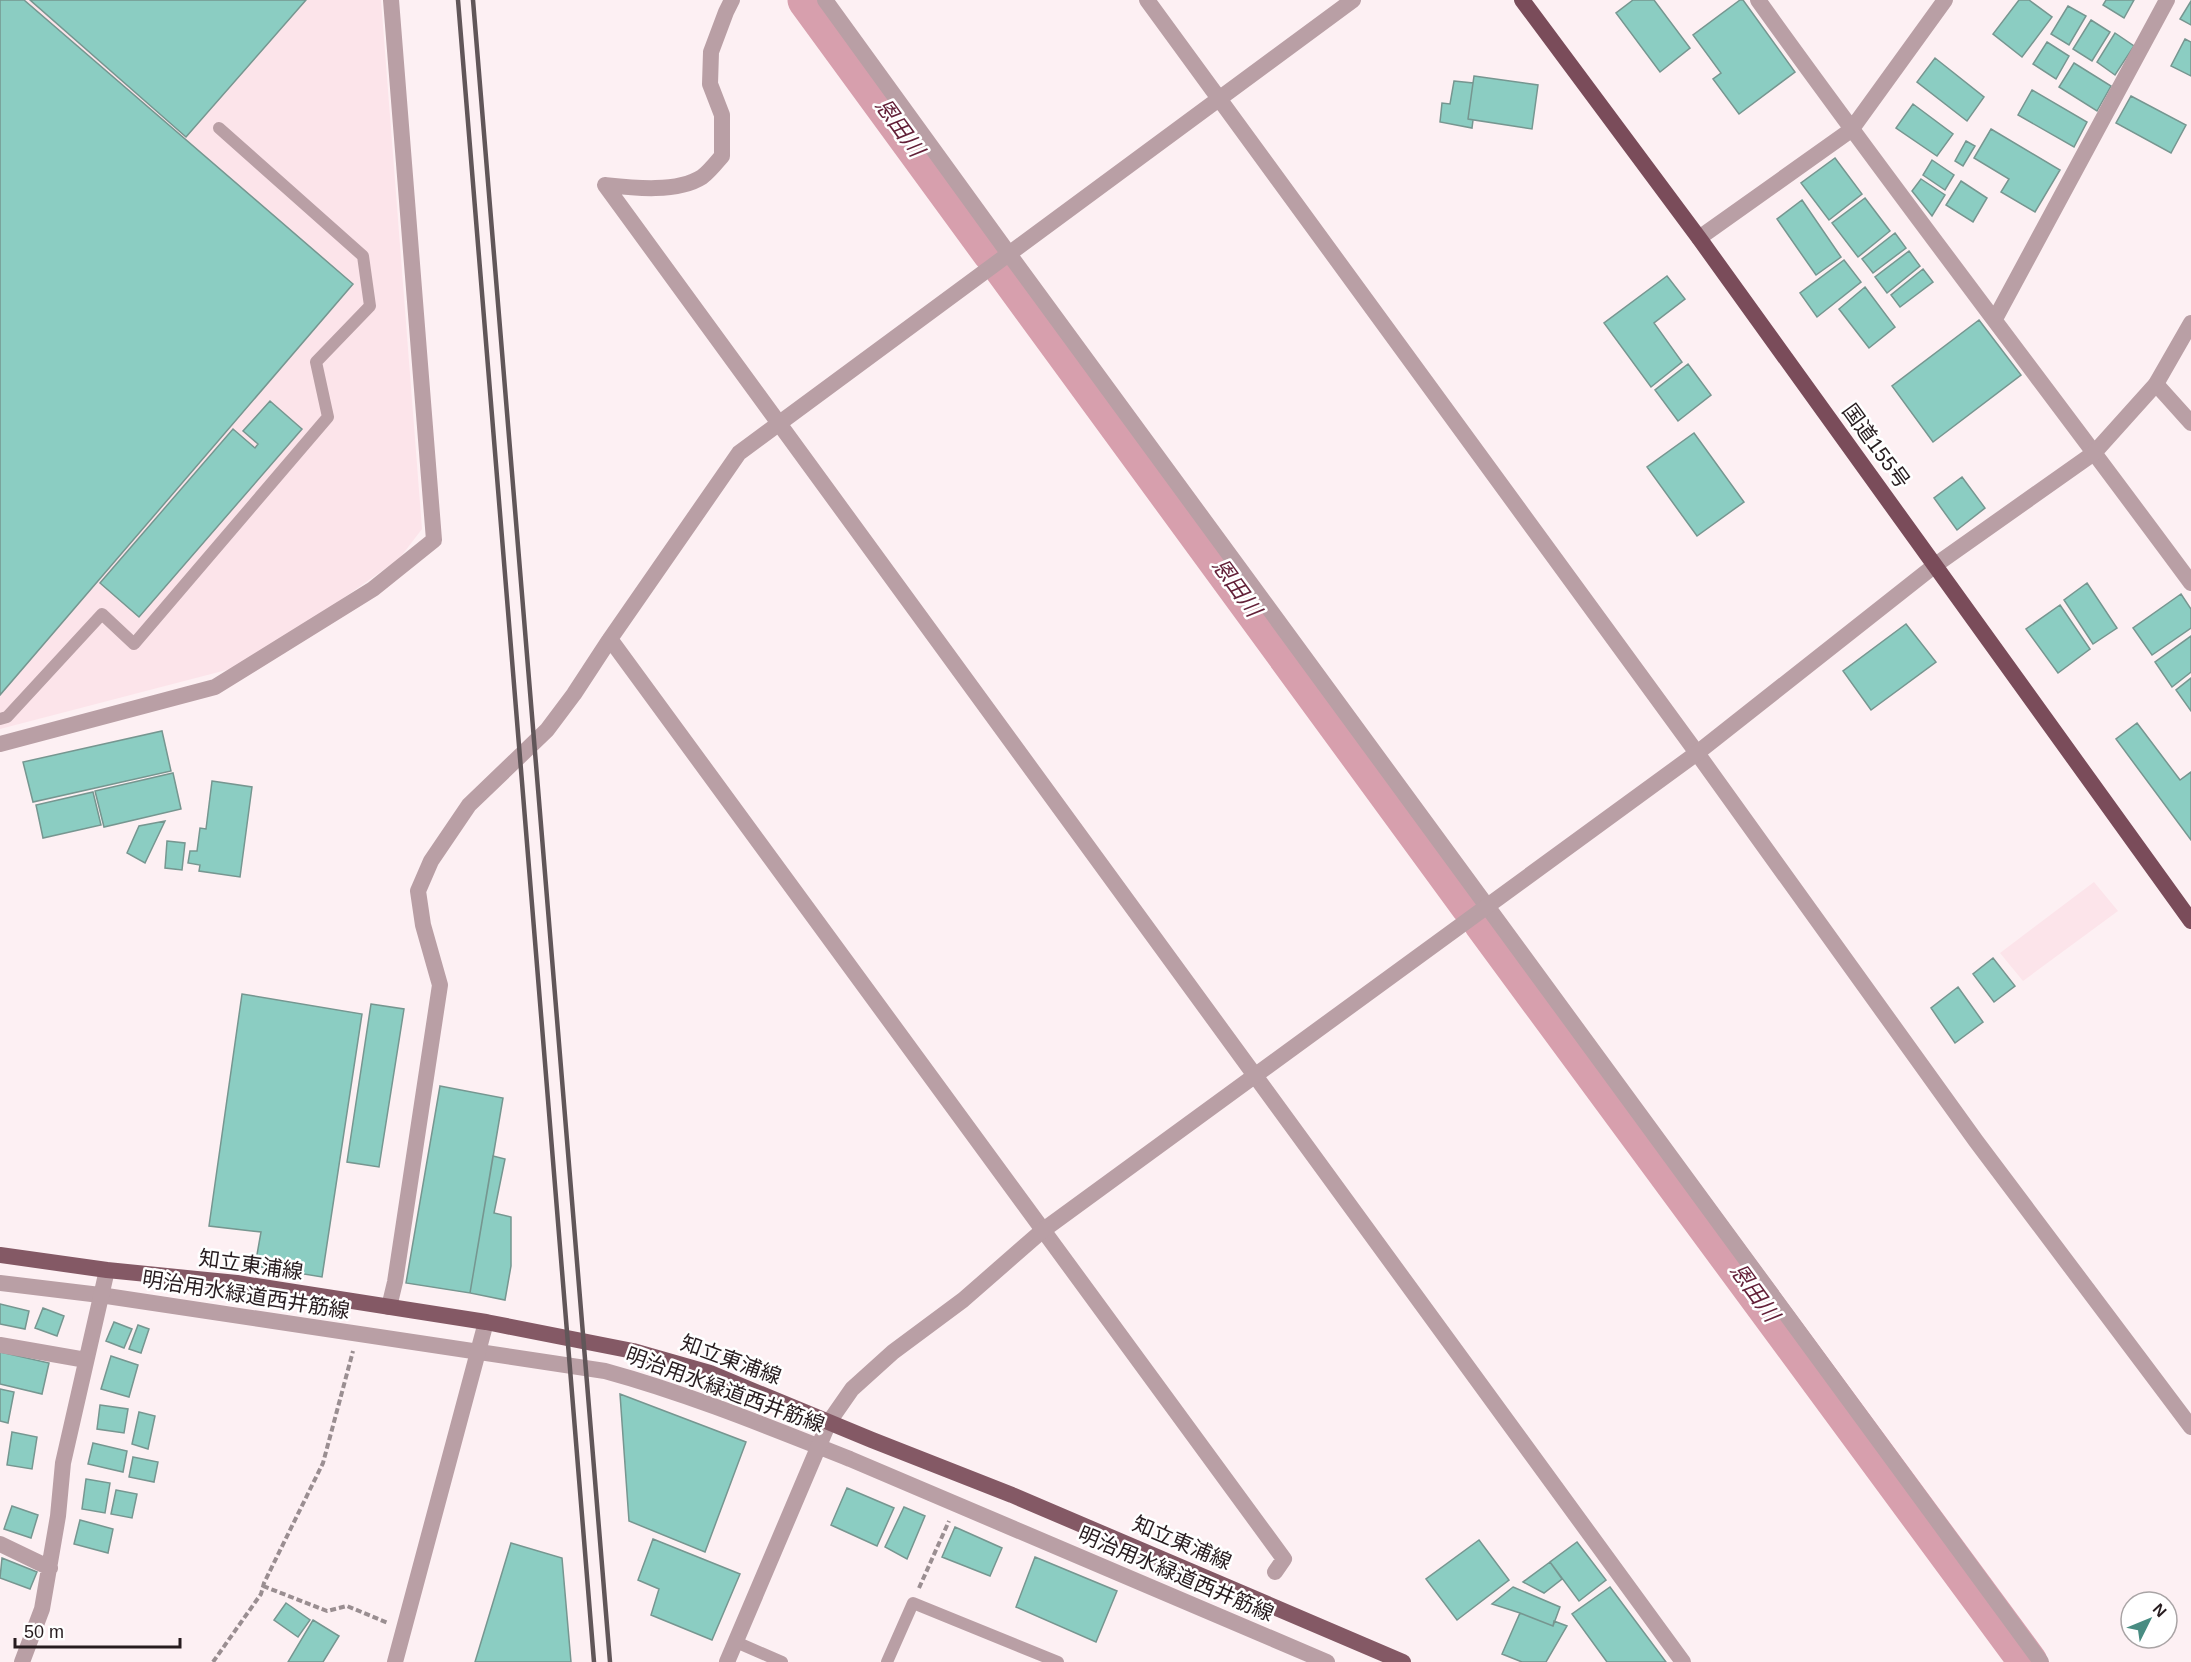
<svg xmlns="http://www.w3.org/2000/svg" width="2191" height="1662" viewBox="0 0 2191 1662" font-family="Arial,'Noto Sans JP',sans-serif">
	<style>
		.built { fill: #fce4ea }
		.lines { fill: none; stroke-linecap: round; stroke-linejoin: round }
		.river { stroke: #d79fad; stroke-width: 39 }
		.building { fill: #8bcdc2; stroke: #769690; stroke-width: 1.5 }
		.path { stroke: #9a8e91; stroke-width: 4; stroke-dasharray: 6 3; stroke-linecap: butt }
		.service { stroke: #b99fa5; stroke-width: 12 }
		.pedestrian { stroke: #b99fa5; stroke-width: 16 }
		.minor { stroke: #b99fa5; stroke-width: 16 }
		.tertiary { stroke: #b99fa5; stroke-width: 16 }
		.primary { stroke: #845965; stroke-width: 16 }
		.trunk { stroke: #7a4c5a; stroke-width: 16 }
		.rail { stroke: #615659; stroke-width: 4.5 }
		.labels { text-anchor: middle; stroke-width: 5; stroke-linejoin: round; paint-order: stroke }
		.street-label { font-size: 21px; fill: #271c1f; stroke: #fff }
		.water-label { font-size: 22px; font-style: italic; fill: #632038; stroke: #fff }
	</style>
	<rect width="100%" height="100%" fill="#fdf0f3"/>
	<path class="built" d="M0 0H381L422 529 399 559 305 625 238 667 0 729Z
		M2094 882 2118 911 2023 981 2000 953Z"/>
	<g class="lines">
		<path class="river" d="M807 0 992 253
			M1004 269 1470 906
			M1483 923 2028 1662"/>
	</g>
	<path class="building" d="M0 0H24L353 284 0 695Z
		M30 0H306L186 137Z
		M1633 0H1654L1690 48 1660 72 1616 13Z
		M1740 0H1743L1795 72 1739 114 1713 79 1721 73 1693 35Z
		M2019 0H2029L2052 17 2022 57 1993 34Z
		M2106 0H2134L2124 18 2103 5Z
		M2191 1V25L2180 19Z
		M2068 6 2086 16 2069 45 2051 34Z
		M2091 20 2110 32 2092 61 2073 49Z
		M2115 33 2134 46 2115 75 2097 62Z
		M2185 39 2191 42V76L2171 66Z
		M2047 42 2069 56 2056 79 2033 64Z
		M1935 58 1984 97 1967 121 1917 82Z
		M2074 63 2111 86 2097 111 2059 87Z
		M1474 76 1538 85 1532 129 1468 119Z
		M1454 81 1473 83 1468 119 1473 120 1472 128 1440 122 1442 103 1450 104Z
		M2032 90 2087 122 2074 147 2018 115Z
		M2131 96 2186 125 2171 153 2116 123Z
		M1913 104 1953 134 1937 156 1896 128Z
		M1991 129 2060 170 2035 212 2001 192 2009 179 1974 158Z
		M1966 141 1975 146 1963 166 1955 161Z
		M1835 158 1862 194 1829 220 1801 183Z
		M1932 160 1954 175 1945 190 1923 175Z
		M1921 179 1945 195 1932 216 1912 191Z
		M1961 181 1987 198 1973 222 1946 205Z
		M1865 198 1890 231 1858 257 1832 223Z
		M1802 200 1841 257 1816 275 1777 219Z
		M1895 233 1906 248 1873 273 1862 259Z
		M1909 251 1920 266 1887 293 1875 277Z
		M1844 260 1861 282 1817 317 1800 293Z
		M1923 269 1933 282 1900 307 1891 295Z
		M1667 276 1685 299 1654 323 1682 362 1651 387 1604 323Z
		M1865 287 1895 327 1869 348 1839 309Z
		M1979 320 2021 375 1933 442 1892 386Z
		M1688 364 1711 395 1678 421 1655 390Z
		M270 401 302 429 139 617 100 583 233 429 255 448 258 444 243 431Z
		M1694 433 1744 502 1697 536 1647 467Z
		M1962 477 1985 508 1957 530 1934 498Z
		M2087 583 2117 628 2093 644 2064 600Z
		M2181 594 2191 609V628L2152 655 2133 628Z
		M2060 605 2090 649 2058 673 2026 629Z
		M1906 624 1936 662 1871 710 1843 671Z
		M2191 636V672L2172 687 2155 662Z
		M2191 678V711L2176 690Z
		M2137 723 2180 780 2191 772V840L2116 739Z
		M162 731 171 771 33 802 23 762Z
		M173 773 181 809 104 827 95 791Z
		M212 781 252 787 240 877 199 871 200 865 188 863 190 851H197L200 828 206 829Z
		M93 792 101 825 43 838 36 805Z
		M165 821 145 863 127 853 139 826Z
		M167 841 185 843 182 870 165 868Z
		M1993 958 2015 986 1994 1002 1973 974Z
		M1958 987 1983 1022 1955 1043 1931 1008Z
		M242 994 362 1014 322 1277 255 1266 261 1232 209 1226Z
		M371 1004 404 1009 379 1167 347 1162Z
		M440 1086 503 1098 470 1293 406 1283Z
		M493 1156 505 1159 494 1213 511 1217V1266L505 1300 470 1293Z
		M0 1304 29 1311 25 1329 0 1324Z
		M43 1308 64 1316 57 1336 35 1328Z
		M114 1322 132 1329 124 1348 106 1341Z
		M138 1325 149 1329 141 1353 129 1349Z
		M0 1352 49 1363 42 1394 0 1384Z
		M111 1356 138 1365 129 1397 101 1389Z
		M0 1389 14 1392 8 1423 0 1421Z
		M620 1394 746 1442 705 1552 629 1521Z
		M100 1405 128 1409 124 1433 97 1429Z
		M139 1412 155 1416 148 1449 132 1444Z
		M12 1432 37 1437 32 1469 7 1465Z
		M93 1443 127 1451 123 1472 88 1464Z
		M133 1457 158 1462 154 1482 129 1477Z
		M86 1479 110 1483 105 1513 82 1509Z
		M847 1488 894 1508 877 1546 831 1525Z
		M116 1490 137 1494 132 1518 111 1514Z
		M12 1506 38 1515 31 1538 4 1529Z
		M904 1507 925 1516 907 1559 885 1547Z
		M80 1520 113 1529 108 1553 74 1544Z
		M955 1527 1002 1548 990 1576 942 1557Z
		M653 1539 740 1574 712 1640 651 1615 659 1589 638 1580Z
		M1479 1540 1509 1580 1457 1620 1426 1579Z
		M1577 1542 1606 1580 1579 1601 1550 1562Z
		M511 1543 562 1558 571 1662H475Z
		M1035 1557 1117 1591 1096 1642 1016 1607Z
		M2 1558 37 1572 30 1589 0 1578Z
		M1550 1562 1562 1579 1544 1593 1523 1582Z
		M1513 1587 1560 1607 1553 1626 1520 1613 1492 1604Z
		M1610 1587 1666 1662H1607L1572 1614Z
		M286 1603 310 1620 298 1637 274 1620Z
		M1520 1613 1553 1626 1554 1621 1567 1626 1546 1662H1522L1502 1654Z
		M313 1620 339 1636 323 1662H288Z"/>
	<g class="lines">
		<path class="path" d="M263 1586 327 1611 347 1606 388 1623
			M919 1588 949 1521
			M213 1662 261 1594 264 1583 323 1463 353 1351"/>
		<path class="service" d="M0 719 7 717 102 614 134 644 328 417 316 362 370 306 363 256 219 128
			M736 1642 782 1662
			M887 1662 913 1603 1058 1662"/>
		<path class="pedestrian" d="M0 1283 100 1295 605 1371C689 1394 769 1427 850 1459L1327 1662"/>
		<path class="minor" d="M732 0 726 12 711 52 710 84 722 115V156C716 163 709 172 702 177 677 193 633 188 605 185L1683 1662
			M825 0 1009 254 2041 1662
			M1147 0 1697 753 1976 1141 2191 1427
			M1758 0C1899 197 2047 388 2191 583
			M1699 238 1851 130 1945 0
			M1995 319 2167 0
			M2156 384 2191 423
			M610 639 1284 1559 1275 1572
			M0 744 215 687 373 589 434 540 391 0
			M389 1307 395 1282 440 985 423 925 418 891 431 861 469 805 547 730 574 694 610 639 739 453 1353 0
			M0 1345 86 1360
			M0 1544 50 1568
			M22 1662 42 1609 58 1516 63 1463 107 1270"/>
		<path class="tertiary" d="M395 1662 486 1322
			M727 1662 829 1422 852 1389 893 1352 963 1300 1042 1231 1697 753 1934 566 2094 453 2156 384 2191 323"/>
		<path class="primary" d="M0 1255 107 1270 237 1283 486 1322 633 1351 710 1373 872 1440 1012 1495 1403 1662"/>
		<path class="trunk" d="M1522 0 1699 238 2191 921"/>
		<path class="rail" d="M458 0 594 1662
			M473 0 610 1662"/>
	</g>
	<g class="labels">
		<g class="street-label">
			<text transform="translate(1876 446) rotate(54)" y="7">国道155号</text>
			<text transform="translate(251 1265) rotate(8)" y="7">知立東浦線</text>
			<text transform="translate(246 1295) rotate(9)" y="7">明治用水緑道西井筋線</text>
			<text transform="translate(731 1360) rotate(20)" y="7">知立東浦線</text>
			<text transform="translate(725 1390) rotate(20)" y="7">明治用水緑道西井筋線</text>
			<text transform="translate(1182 1543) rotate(23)" y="7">知立東浦線</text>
			<text transform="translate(1176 1574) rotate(23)" y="7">明治用水緑道西井筋線</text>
		</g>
		<g class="water-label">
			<text transform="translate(900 127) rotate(54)" y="8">恩田川</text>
			<text transform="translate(1237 587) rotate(54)" y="8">恩田川</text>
			<text transform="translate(1755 1292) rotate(54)" y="8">恩田川</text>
		</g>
	</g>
	<g transform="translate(2149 1620) rotate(47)"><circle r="28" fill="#ffffff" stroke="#a9a4a5" stroke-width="1.5"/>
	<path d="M0-4.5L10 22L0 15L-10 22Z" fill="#488c82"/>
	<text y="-9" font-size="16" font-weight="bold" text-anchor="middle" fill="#271c1f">N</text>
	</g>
	<path d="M15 1638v9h165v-9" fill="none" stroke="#271c1f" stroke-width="3"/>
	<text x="24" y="1638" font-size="18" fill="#271c1f" stroke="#ffffff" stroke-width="4.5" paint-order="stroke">50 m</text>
</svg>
